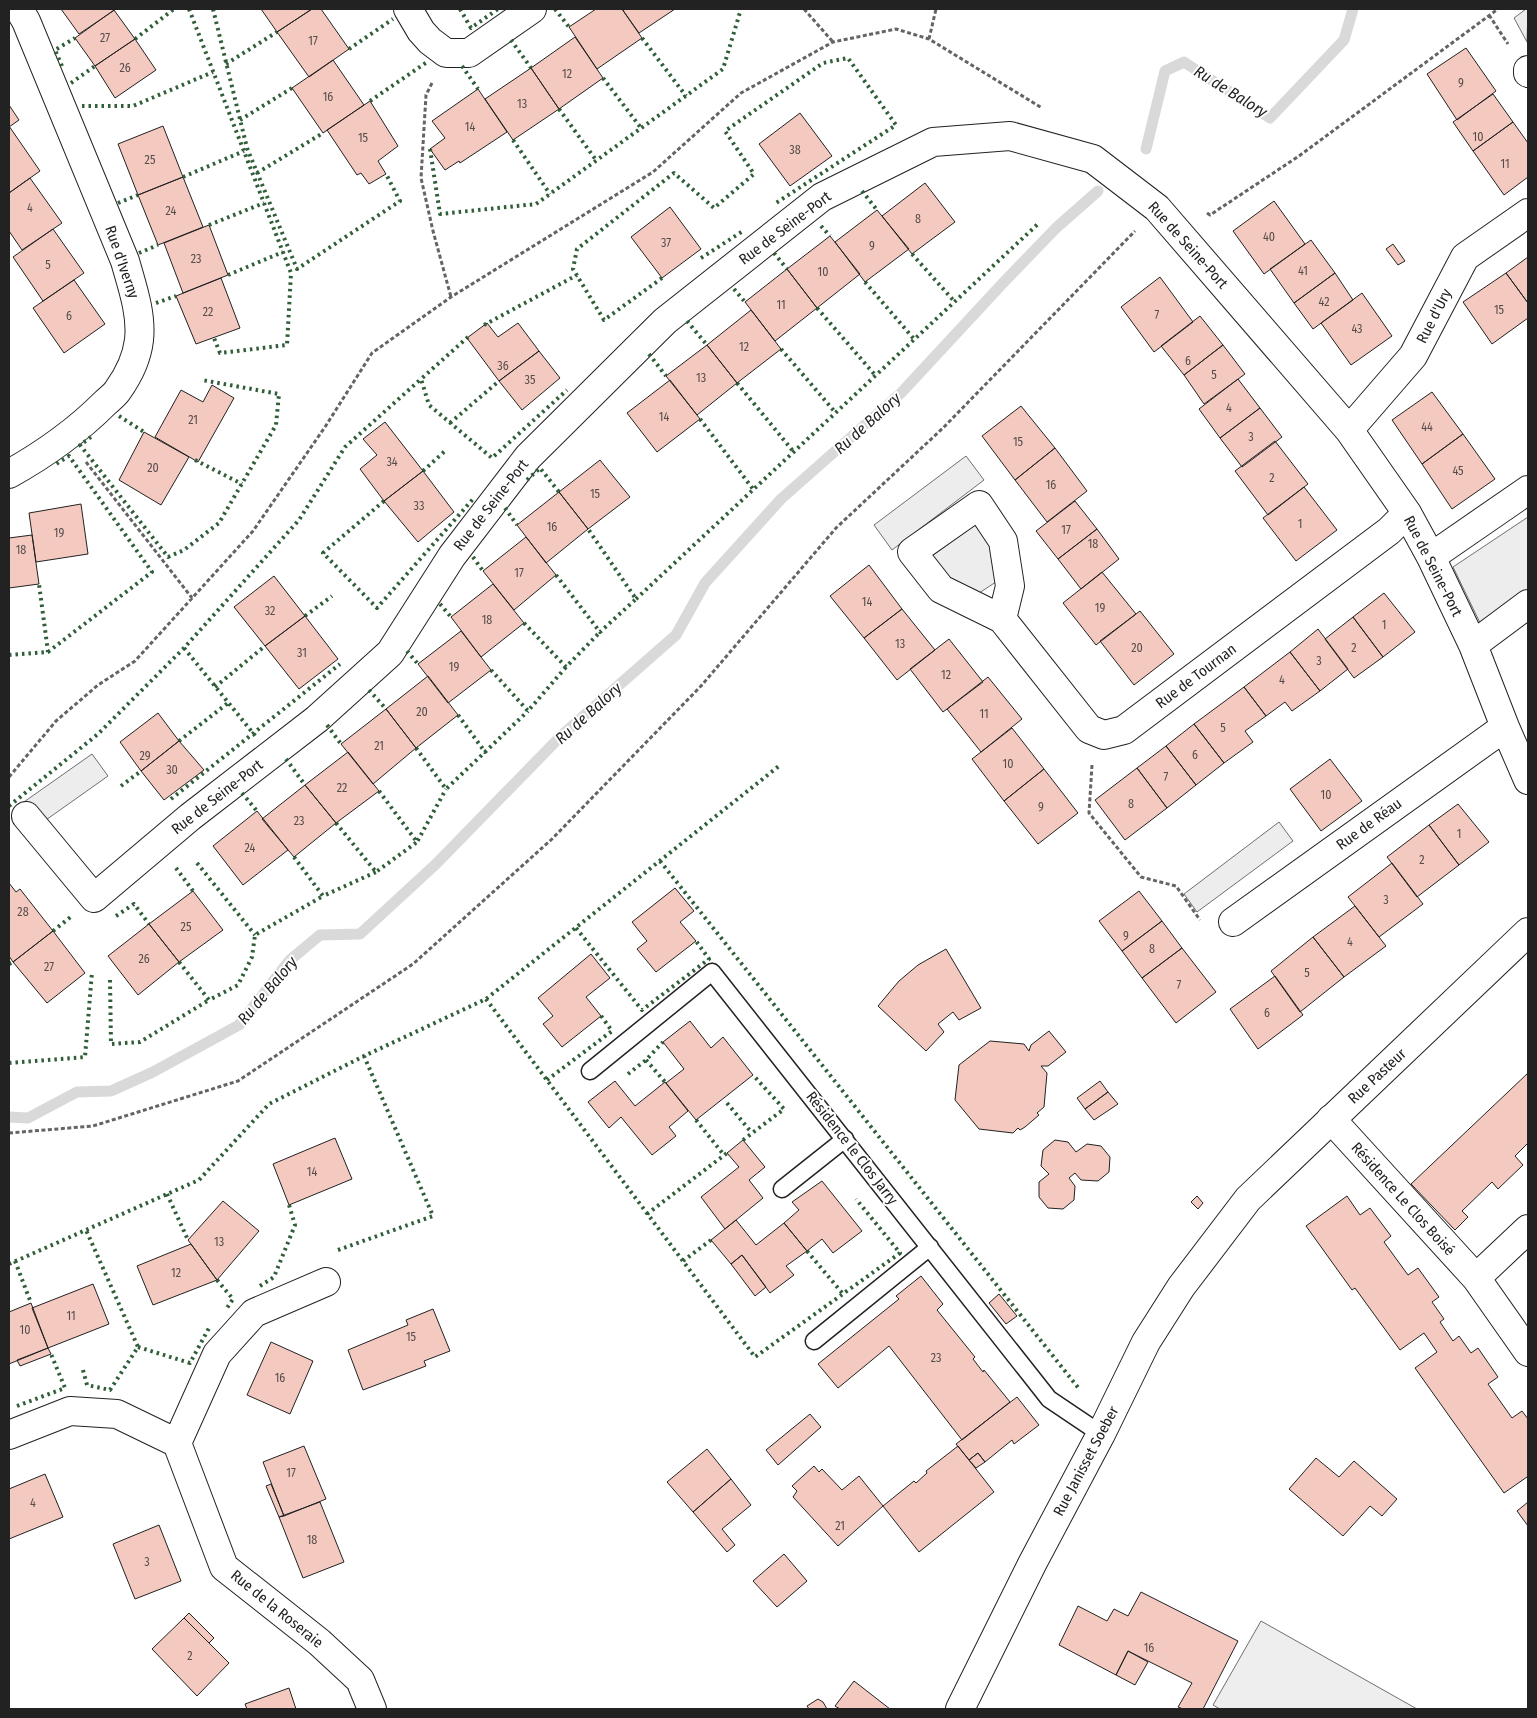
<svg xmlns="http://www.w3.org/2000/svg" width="1537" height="1718" viewBox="0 0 1537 1718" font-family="'Fira Sans Condensed',sans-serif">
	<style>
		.garden { fill: #eee; stroke: #6f6f6f }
		.parking { fill: #ededed; stroke: #6f6f6f }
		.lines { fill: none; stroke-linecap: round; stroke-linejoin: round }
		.stream { stroke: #d9d9d9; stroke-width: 11 }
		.building { fill: #f3c9c0; stroke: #222 }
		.service-casing { stroke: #222; stroke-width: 19 }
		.minor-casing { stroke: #222; stroke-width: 30 }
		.tertiary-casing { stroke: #222; stroke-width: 30 }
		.path { stroke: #646464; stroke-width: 3; stroke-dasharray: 4 2.5; stroke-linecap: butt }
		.service { stroke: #fff; stroke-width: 16 }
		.minor { stroke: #fff; stroke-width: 28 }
		.tertiary { stroke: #fff; stroke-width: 28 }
		.hedge { stroke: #2f5e38; stroke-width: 4; stroke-dasharray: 2.5 4; stroke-linecap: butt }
		.labels { text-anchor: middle; stroke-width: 4; stroke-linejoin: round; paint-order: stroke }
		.number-label { font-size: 12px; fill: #564c4a }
		.street-label { font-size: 15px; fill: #222; stroke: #fff }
		.water-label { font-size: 16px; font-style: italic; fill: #222; stroke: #fff }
	</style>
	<rect width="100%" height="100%" fill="#fff"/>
	<path class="garden" d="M1261 1621 1417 1709H1220L1213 1705Z"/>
	<path class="parking" d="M1526 9H1528L1527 42 1514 18Z
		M966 456 984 480 892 550 874 525Z
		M1528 517V598L1483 629 1453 567Z
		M975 525 991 547 999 580 976 595 949 580 932 556Z
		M92 754 108 776 36 827 21 804Z
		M1279 822 1293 841 1197 912 1184 894Z"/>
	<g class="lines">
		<path class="stream" d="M1146 149 1165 71 1184 62 1270 118 1344 40 1353 9
			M9 1117 28 1118 77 1092 111 1091 153 1072 239 1025 290 960 320 935 360 934 436 864 561 736 676 635 705 583 781 499 901 393 1003 283 1056 228 1098 191"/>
	</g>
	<path class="building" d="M61 9H116L79 34Z
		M261 9H312L277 32Z
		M312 9H321L349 49 309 77 277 32Z
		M596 9H622L642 38 597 69 569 27Z
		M622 9H675L639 33Z
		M114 10 135 39 95 66 75 38Z
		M575 37 603 78 559 109 531 68Z
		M135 39 156 70 115 98 95 66Z
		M1466 48 1496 91 1457 120 1427 74Z
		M333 60 364 105 323 133 292 88Z
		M531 68 559 109 513 140 485 99Z
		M478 89 507 132 460 163 459 161 445 170 430 149 445 138 432 121Z
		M1493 94 1513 122 1473 151 1453 122Z
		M370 101 398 146 378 161 386 174 369 184 361 173 357 175 327 130Z
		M9 105 19 120 9 127Z
		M800 113 832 156 790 186 759 144Z
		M1513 122 1528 143V177L1504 195 1473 151Z
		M9 126 40 171 9 193Z
		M163 126 183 177 138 195 118 144Z
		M183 177 203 227 158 245 138 195Z
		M30 178 62 223 22 250 9 231V193Z
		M925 183 955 222 912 254 882 216Z
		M1274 201 1305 244 1264 274 1233 231Z
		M670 207 701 249 662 278 631 237Z
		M877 210 909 249 865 282 835 242Z
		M209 225 228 275 183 293 164 243Z
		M53 229 84 273 43 301 13 257Z
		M830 236 860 274 817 308 787 269Z
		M1311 240 1335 273 1294 303 1270 269Z
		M1393 244 1405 261 1398 265 1386 249Z
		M1528 257V303L1506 273Z
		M787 269 817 308 775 341 745 302Z
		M1335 273 1353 300 1313 329 1294 303Z
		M1506 273 1528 303V318L1492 344 1463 302Z
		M1160 277 1193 322 1154 352 1121 307Z
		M221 278 240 328 196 344 176 296Z
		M74 280 105 324 64 353 33 308Z
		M1362 293 1392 336 1351 365 1321 323Z
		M751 310 781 349 737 383 707 345Z
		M1200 316 1223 345 1184 375 1161 346Z
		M487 323 498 337 518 323 539 351 499 381 467 338Z
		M707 345 737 383 697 415 666 376Z
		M1223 345 1245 374 1204 404 1184 375Z
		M539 351 560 378 522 410 499 381Z
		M1238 379 1260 408 1220 438 1199 409Z
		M670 380 700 419 657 452 627 413Z
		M212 385 234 398 198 462 155 437 181 390 203 402Z
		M1432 392 1463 434 1422 464 1392 420Z
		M1021 406 1055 448 1015 480 982 436Z
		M1260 408 1282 437 1242 467 1220 438Z
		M385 422 423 471 384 501 360 469 377 455 363 439Z
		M144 432 189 457 161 505 119 480Z
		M1463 434 1495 479 1452 509 1422 464Z
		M1275 441 1308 484 1268 515 1235 471Z
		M1055 448 1087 491 1047 522 1015 480Z
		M600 460 630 497 588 529 559 492Z
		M423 471 454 512 418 542 384 501Z
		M1304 487 1337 530 1296 561 1263 518Z
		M559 492 588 529 546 563 517 525Z
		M1075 501 1097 529 1058 559 1036 531Z
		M81 504 88 554 36 562 29 513Z
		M1097 529 1119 559 1081 589 1058 559Z
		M32 535 39 584 9 588V538Z
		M526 537 556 575 514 610 483 571Z
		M869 565 902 609 864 638 830 596Z
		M1102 572 1136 614 1096 645 1063 603Z
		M274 576 305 616 265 646 234 607Z
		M493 584 524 623 481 657 451 617Z
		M1384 593 1415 632 1383 657 1353 617Z
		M902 609 935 650 897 680 864 638Z
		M1140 611 1174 654 1134 685 1100 641Z
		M305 616 338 659 299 689 265 646Z
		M1353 617 1383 657 1354 678 1325 639Z
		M1318 629 1348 669 1320 691 1290 652Z
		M461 631 491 670 448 703 418 664Z
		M949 639 983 682 943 712 910 669Z
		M1290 652 1320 691 1292 711 1285 702 1266 716 1244 687Z
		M428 676 458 715 416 748 386 709Z
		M988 677 1022 719 981 752 947 709Z
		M1244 687 1266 716 1245 731 1253 742 1224 763 1194 724Z
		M386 709 416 748 373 784 341 744Z
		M158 713 179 741 141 771 120 742Z
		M1194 724 1224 763 1196 785 1166 746Z
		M1012 728 1044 769 1004 801 972 759Z
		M179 741 204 770 164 800 141 771Z
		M1166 746 1196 785 1167 808 1137 768Z
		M348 752 379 791 336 823 305 785Z
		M1330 759 1362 801 1321 831 1290 789Z
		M1137 768 1167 808 1125 840 1095 800Z
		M1044 769 1078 813 1038 844 1004 801Z
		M305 785 336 823 294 857 262 819Z
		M1458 804 1489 842 1459 865 1429 825Z
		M257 811 288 850 243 885 213 846Z
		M1429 825 1459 865 1417 897 1387 857Z
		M1392 863 1423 904 1379 937 1348 897Z
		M9 883 16 892 20 889 53 931 13 962 9 956Z
		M675 888 694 911 680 922 696 941 656 972 637 949 647 941 632 922Z
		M193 891 223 930 179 962 149 924Z
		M1139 891 1162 921 1122 951 1099 921Z
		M1355 906 1386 946 1344 977 1313 937Z
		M1162 921 1182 948 1142 978 1122 951Z
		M149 924 179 962 138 995 108 956Z
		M53 931 85 973 47 1003 13 962Z
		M1313 937 1344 977 1300 1012 1271 971Z
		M1182 948 1216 992 1176 1023 1142 978Z
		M946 949 981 1008 959 1020 953 1012 938 1024 944 1032 926 1051 878 1006 899 981 918 965Z
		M591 954 610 978 586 997 601 1016 562 1047 543 1024 553 1016 538 998Z
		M1275 976 1303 1015 1258 1049 1230 1009Z
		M690 1021 711 1048 723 1037 753 1075 696 1120 666 1083 684 1069 663 1042Z
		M1049 1031 1066 1052 1048 1066H1041L1047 1073 1044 1107 1037 1113 1039 1115 1025 1127 1020 1130 1018 1128 1013 1133 979 1129 955 1100 959 1065 990 1041 1024 1044 1029 1051 1031 1045Z
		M1528 1073V1143L1515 1156 1523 1165 1498 1189 1492 1182 1462 1211 1468 1217 1455 1230 1411 1184Z
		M615 1081 635 1106 665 1082 688 1111 669 1127 676 1136 652 1155 621 1117 609 1128 588 1102Z
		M1100 1081 1108 1092 1085 1109 1077 1098Z
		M1108 1092 1118 1104 1094 1120 1085 1109Z
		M335 1138 352 1179 289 1205 273 1164Z
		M743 1140 765 1167 749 1180 763 1198 725 1229 701 1197 739 1167 727 1153Z
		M1055 1140 1068 1142 1076 1152 1087 1144 1101 1146 1110 1157 1109 1172 1098 1181 1081 1180 1075 1173 1069 1178 1075 1186 1074 1200 1063 1209 1048 1208 1039 1197V1182L1049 1174 1041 1166 1043 1150Z
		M822 1181 862 1231 833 1253 822 1239 807 1251 784 1223 799 1210 792 1202Z
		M1197 1196 1203 1203 1198 1209 1191 1202Z
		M1347 1196 1360 1215 1370 1208 1391 1236 1384 1242 1408 1275 1418 1268 1439 1297 1432 1302 1444 1319 1440 1322 1453 1341 1459 1336 1471 1353 1478 1348 1498 1377 1488 1384 1512 1418 1522 1411 1528 1419V1479L1527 1477 1504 1493 1415 1368 1437 1352 1424 1333 1400 1350 1355 1288 1352 1290 1306 1226Z
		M223 1201 259 1231 217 1280 188 1240Z
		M736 1220 756 1245 784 1223 807 1251 786 1266 794 1275 770 1293 742 1255 731 1264 711 1240Z
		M191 1244 217 1280 153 1305 137 1266Z
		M742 1255 766 1287 755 1296 731 1264Z
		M921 1276 943 1304 937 1310 975 1357 973 1359 983 1372 984 1370 1010 1402 962 1440 889 1346 838 1388 818 1364 899 1299 896 1296Z
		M93 1284 109 1324 48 1348 32 1308Z
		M999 1294 1017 1316 1006 1324 989 1303Z
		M31 1303 48 1348 9 1364V1312Z
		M433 1309 450 1351 424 1361 426 1366 363 1390 348 1350 408 1325 406 1320Z
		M271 1342 313 1361 290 1414 247 1395Z
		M48 1348 51 1354 20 1366 17 1360Z
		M1017 1397 1039 1425 1014 1444 1012 1440 985 1462 978 1453 969 1460 956 1444Z
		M810 1414 821 1427 778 1465 766 1450Z
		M304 1446 326 1499 284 1516 263 1462Z
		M958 1446 994 1492 919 1552 883 1506 914 1481 916 1483 927 1473 926 1471Z
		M707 1449 731 1479 693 1512 667 1482Z
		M978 1453 985 1462 976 1468 969 1460Z
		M1316 1458 1339 1477 1354 1461 1397 1499 1382 1516 1370 1506 1343 1536 1289 1489Z
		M814 1466 819 1472 822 1469 842 1490 859 1476 883 1506 838 1546 793 1497 797 1491 792 1486Z
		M45 1474 63 1517 9 1539V1489Z
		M731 1479 751 1505 722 1529 735 1545 727 1552 693 1512Z
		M271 1484 284 1516 279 1517 266 1486Z
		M320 1502 344 1562 303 1578 279 1517Z
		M1528 1502V1526L1517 1511Z
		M159 1525 181 1581 135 1599 113 1544Z
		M784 1554 807 1581 777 1607 753 1581Z
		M1141 1592 1238 1641 1203 1709H1183L1178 1707 1192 1683 1128 1651 1116 1675 1059 1645 1078 1606 1107 1621 1114 1609 1128 1616Z
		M189 1613 214 1638 209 1643 184 1618Z
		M184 1618 229 1663 197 1696 152 1649Z
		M1128 1651 1148 1662 1135 1685 1116 1675Z
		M854 1681 890 1709H840L835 1706Z
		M289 1688 296 1709H247L245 1704Z
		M818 1699 823 1702 827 1709H809L807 1706Z"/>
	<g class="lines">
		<defs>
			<path id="service" d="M590 1071 712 972 1049 1399 1101 1434
				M782 1189 845 1139
				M814 1341 930 1247"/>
			<path id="minor" d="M408 9 421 31 430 41 446 53H469L532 9
				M1528 70V73
				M1349 430 1413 356 1465 257 1528 213
				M9 474C43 455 77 431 105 403 109 399 115 395 118 390 128 376 137 357 139 340 142 314 132 286 125 261L26 21 19 9
				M1431 557 1528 490
				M1002 619 941 589 912 552 979 505 1003 541 1010 586 1002 619 1089 729 1104 735 1124 730 1389 531 1407 513
				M1473 645 1528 604
				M26 816 94 898 190 817 317 719 390 653 452 556 528 457 665 321 822 197 933 142 1010 136 1093 159 1157 208 1349 430 1407 513 1431 557 1473 645 1505 727 1528 780
				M1233 922 1505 727
				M1331 1119 1476 1278 1528 1352
				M1476 1278 1528 1229
				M9 1435 70 1411 117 1414 177 1443 224 1567 319 1642 360 1680 372 1709
				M177 1443 217 1354 254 1313 326 1282"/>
			<path id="tertiary" d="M960 1709 1032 1564 1101 1434 1146 1342 1181 1287 1248 1199 1528 932"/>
		</defs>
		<use href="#service" class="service-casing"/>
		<use href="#minor" class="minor-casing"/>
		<use href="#tertiary" class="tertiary-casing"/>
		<path class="path" d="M804 9 833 42
			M1489 15 1508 44
			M929 39 936 9
			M432 83 426 95 421 178 433 231 451 297
			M1207 213 1210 215 1299 156 1498 9
			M86 462 192 598
			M1092 765 1089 813 1141 877 1176 886 1200 920
			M9 777 56 721 98 685 135 661 253 531 325 427 372 353 451 297 653 172 741 93 833 42 896 29 929 39 1042 108
			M9 1133 93 1126 238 1081 413 964 552 839 701 686 836 528 943 428 1135 231"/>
		<use href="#service" class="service"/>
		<use href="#minor" class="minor"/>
		<use href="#tertiary" class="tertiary"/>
		<path class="hedge" d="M189 9 291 273 287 345 220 353 214 338
			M213 9 247 148 297 269 400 201 386 174
			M460 9 471 28 498 9
			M555 9 569 27
			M642 38 686 96
			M135 39 174 9
			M511 40 531 68
			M349 49 393 19
			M226 64 277 32
			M62 66 55 50 75 38
			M462 66 478 89
			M603 78 641 128
			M71 83 95 66
			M370 101 427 62
			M82 106H133L213 72
			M559 109 596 160
			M240 120 292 88
			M513 140 550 194
			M430 149 440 214 536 204 723 69 741 9
			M257 173 323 133
			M183 177 244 151
			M862 191 877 210
			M118 203 138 195
			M209 225 264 203
			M821 226 830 236
			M139 253 158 245
			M774 253 787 269
			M912 254 954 301
			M701 258 743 231
			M228 275 283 252
			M662 278 604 320 573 269 577 249 674 173 714 208 754 174 725 131 823 63 848 58 896 125 776 203
			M865 282 914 339
			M734 289 745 302
			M156 303 176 296
			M817 308 875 375
			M687 321 707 345
			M484 325 577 275
			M468 337 421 379 429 405 492 458 567 390
			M781 349 835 412
			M649 354 666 376
			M737 383 793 451
			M119 416 144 432
			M700 419 753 489
			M450 423 499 381
			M91 437 80 445 168 557 184 550 219 523 276 425 279 394 202 380
			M195 460 242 484
			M423 471 445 451
			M527 480 540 468 559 492
			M384 501 323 553 377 608 473 499
			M505 508 517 525
			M473 557 483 571
			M556 575 600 632 636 599 588 529
			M636 599 1039 223
			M440 604 451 617
			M305 616 332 596
			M524 623 566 667 600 632
			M184 648 257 738
			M407 651 418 664
			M48 652 152 572 69 456 56 464
			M9 655 48 652 39 584
			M491 670 528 711 566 667
			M215 687 265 646
			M369 690 386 709
			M458 715 485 752 528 711
			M327 725 341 744
			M179 741 228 703
			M416 748 446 789 485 752
			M286 759 305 785
			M121 786 141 771
			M379 791 417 842 446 789
			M242 793 257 811
			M171 799 340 664
			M9 806 98 734 184 648 299 520 345 447 421 379
			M336 823 376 872 417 842
			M294 857 323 896 376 872
			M660 861 1080 1390
			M197 863 255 935
			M176 868 193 891
			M116 916 134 904 149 924
			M576 928 642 1010 709 959 696 941
			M53 931 73 915
			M179 962 209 1000 238 985 252 957 255 935 323 896
			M9 964 13 962
			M110 980 111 1044 140 1042 209 1000
			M486 999 755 1357 900 1253 856 1199
			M646 1060 665 1082
			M9 1063 85 1057 92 972
			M628 1074 646 1060 663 1042
			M547 1080 612 1031 599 1013
			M727 1103 752 1133
			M696 1120 724 1155
			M743 1140 784 1109 753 1075
			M167 1194 188 1240
			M647 1214 727 1153
			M338 1250 433 1216 364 1056
			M807 1251 843 1294
			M15 1261 31 1303
			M683 1261 711 1240
			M9 1264 199 1180 269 1104 364 1056 486 999 779 766
			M217 1280 233 1299 227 1308
			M260 1286 274 1277 295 1225 289 1205
			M138 1347 190 1363 209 1328
			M83 1370 87 1385 110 1390 138 1347 86 1230
			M17 1406 65 1388 51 1354"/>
	</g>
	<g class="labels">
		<g class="number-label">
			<text x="105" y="42">27</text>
			<text x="313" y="45">17</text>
			<text x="125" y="72">26</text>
			<text x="567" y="78">12</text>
			<text x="1461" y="87">9</text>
			<text x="328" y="101">16</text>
			<text x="522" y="108">13</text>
			<text x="470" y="131">14</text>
			<text x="1478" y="141">10</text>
			<text x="363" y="142">15</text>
			<text x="795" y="154">38</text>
			<text x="150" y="164">25</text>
			<text x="1505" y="168">11</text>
			<text x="30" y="212">4</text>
			<text x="171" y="215">24</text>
			<text x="918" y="223">8</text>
			<text x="1269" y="241">40</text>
			<text x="666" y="247">37</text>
			<text x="872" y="250">9</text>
			<text x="196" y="263">23</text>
			<text x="48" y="269">5</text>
			<text x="1303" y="275">41</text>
			<text x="823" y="276">10</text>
			<text x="1324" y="306">42</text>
			<text x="781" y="309">11</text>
			<text x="1499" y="314">15</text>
			<text x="208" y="316">22</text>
			<text x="1157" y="319">7</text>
			<text x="69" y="320">6</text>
			<text x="1357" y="333">43</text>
			<text x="744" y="351">12</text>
			<text x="1188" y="365">6</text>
			<text x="503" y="370">36</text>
			<text x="1214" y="379">5</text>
			<text x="701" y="382">13</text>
			<text x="530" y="384">35</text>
			<text x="1229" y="412">4</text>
			<text x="664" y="421">14</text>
			<text x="193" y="424">21</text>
			<text x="1427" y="431">44</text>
			<text x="1251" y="441">3</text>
			<text x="1018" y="446">15</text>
			<text x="392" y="466">34</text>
			<text x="153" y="472">20</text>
			<text x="1458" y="475">45</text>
			<text x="1272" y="482">2</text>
			<text x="1051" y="489">16</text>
			<text x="595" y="498">15</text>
			<text x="419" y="510">33</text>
			<text x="1300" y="528">1</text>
			<text x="552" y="531">16</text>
			<text x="1066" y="534">17</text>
			<text x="59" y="537">19</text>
			<text x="1093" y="548">18</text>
			<text x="21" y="554">18</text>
			<text x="519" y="577">17</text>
			<text x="867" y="606">14</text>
			<text x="1100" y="612">19</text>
			<text x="270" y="615">32</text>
			<text x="487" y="624">18</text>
			<text x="1384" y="629">1</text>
			<text x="900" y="648">13</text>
			<text x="1137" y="652">20</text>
			<text x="1354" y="652">2</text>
			<text x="302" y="657">31</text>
			<text x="1319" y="665">3</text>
			<text x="454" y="671">19</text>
			<text x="946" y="679">12</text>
			<text x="1282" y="684">4</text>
			<text x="422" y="716">20</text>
			<text x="984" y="718">11</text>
			<text x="1223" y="732">5</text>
			<text x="379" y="750">21</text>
			<text x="1195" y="759">6</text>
			<text x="145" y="760">29</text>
			<text x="1008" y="768">10</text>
			<text x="172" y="774">30</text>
			<text x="1166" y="781">7</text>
			<text x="342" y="792">22</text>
			<text x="1326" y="799">10</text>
			<text x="1131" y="808">8</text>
			<text x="1041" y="811">9</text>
			<text x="299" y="825">23</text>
			<text x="1459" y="838">1</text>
			<text x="250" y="852">24</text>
			<text x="1422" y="864">2</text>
			<text x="1386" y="904">3</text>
			<text x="23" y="916">28</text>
			<text x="186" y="931">25</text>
			<text x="1126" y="940">9</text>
			<text x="1350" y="946">4</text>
			<text x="1152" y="953">8</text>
			<text x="144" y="963">26</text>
			<text x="49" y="971">27</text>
			<text x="1307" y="977">5</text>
			<text x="1179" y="989">7</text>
			<text x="1267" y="1017">6</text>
			<text x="312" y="1176">14</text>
			<text x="219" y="1246">13</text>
			<text x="176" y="1277">12</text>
			<text x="71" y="1320">11</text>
			<text x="25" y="1334">10</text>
			<text x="411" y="1341">15</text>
			<text x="936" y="1362">23</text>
			<text x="280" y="1382">16</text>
			<text x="291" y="1477">17</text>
			<text x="33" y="1507">4</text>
			<text x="840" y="1530">21</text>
			<text x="312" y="1544">18</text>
			<text x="147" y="1566">3</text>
			<text x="1149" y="1652">16</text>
			<text x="190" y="1660">2</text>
		</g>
		<g class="street-label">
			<text transform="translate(785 228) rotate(-37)" y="5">Rue de Seine-Port</text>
			<text transform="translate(1188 245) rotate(48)" y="5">Rue de Seine-Port</text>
			<text transform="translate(122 262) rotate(71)" y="5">Rue d'Iverny</text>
			<text transform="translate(1434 316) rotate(-63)" y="5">Rue d'Ury</text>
			<text transform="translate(491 505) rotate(-52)" y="5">Rue de Seine-Port</text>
			<text transform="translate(1433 566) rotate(63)" y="5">Rue de Seine-Port</text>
			<text transform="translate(1196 676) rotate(-37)" y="5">Rue de Tournan</text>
			<text transform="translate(217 797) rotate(-38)" y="5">Rue de Seine-Port</text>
			<text transform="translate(1369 824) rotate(-36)" y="5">Rue de Réau</text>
			<text transform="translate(1377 1076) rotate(-43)" y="5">Rue Pasteur</text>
			<text transform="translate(852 1148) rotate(52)" y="5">Résidence le Clos Jarry</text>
			<text transform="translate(1403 1199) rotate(48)" y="5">Résidence Le Clos Boisé</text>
			<text transform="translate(1086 1461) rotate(-62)" y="5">Rue Janisset Soeber</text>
			<text transform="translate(277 1609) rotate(39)" y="5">Rue de la Roseraie</text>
		</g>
		<g class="water-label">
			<text transform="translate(1231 91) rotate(32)" y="6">Ru de Balory</text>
			<text transform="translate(867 423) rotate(-42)" y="6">Ru de Balory</text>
			<text transform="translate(588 713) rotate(-42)" y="6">Ru de Balory</text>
			<text transform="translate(267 990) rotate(-50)" y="6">Ru de Balory</text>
		</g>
	</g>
	<rect width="1537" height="1718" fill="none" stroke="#222222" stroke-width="20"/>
</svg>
